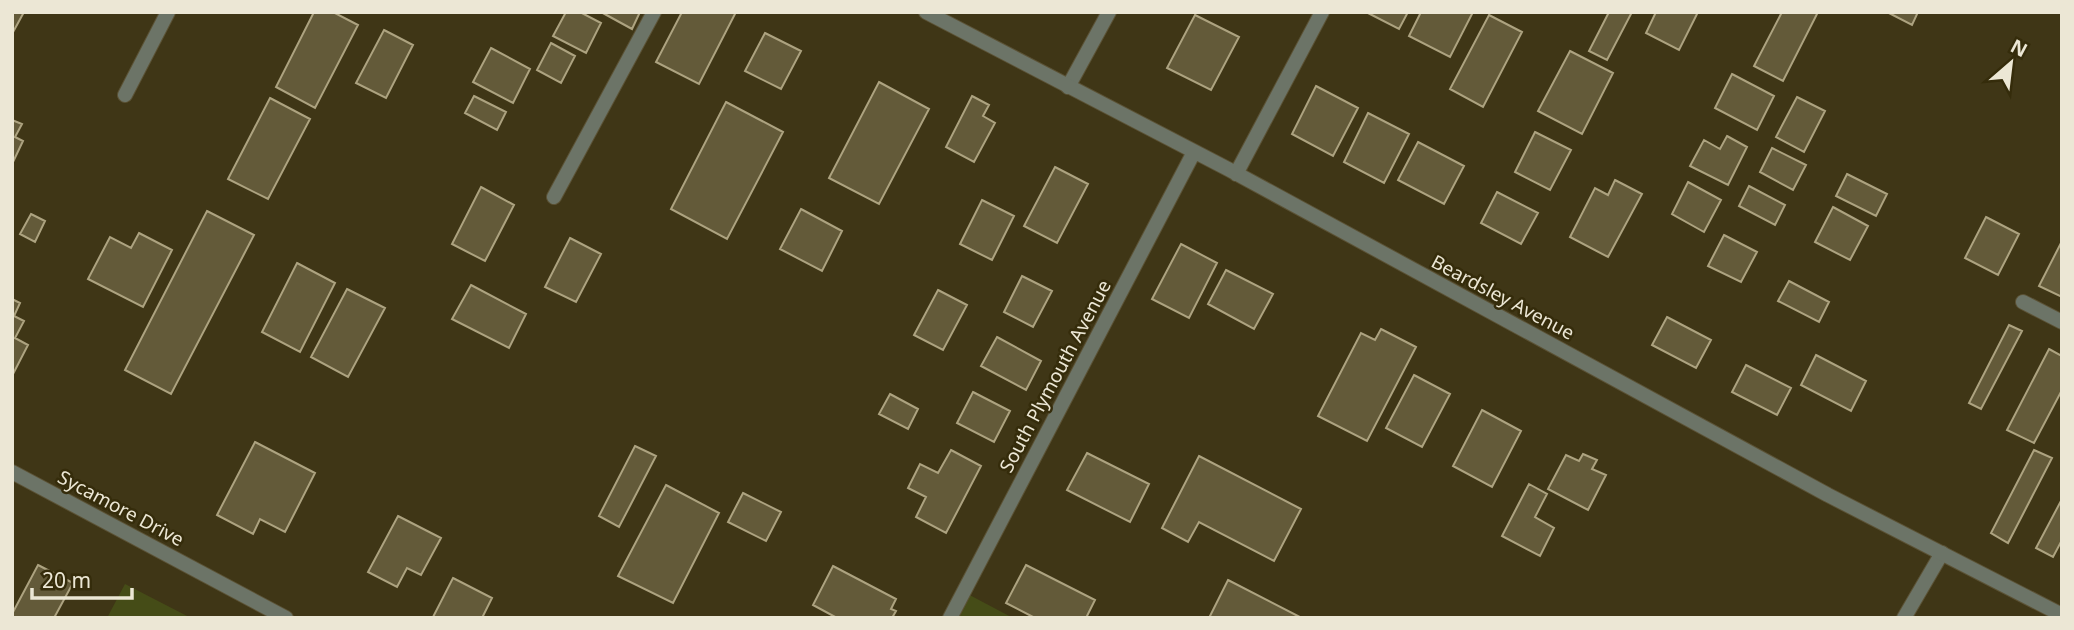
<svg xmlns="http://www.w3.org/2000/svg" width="2074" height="630" viewBox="0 0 2074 630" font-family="'Noto Sans',sans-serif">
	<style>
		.green { fill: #454c17 }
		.building { fill: #635a39; stroke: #ada380; stroke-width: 2 }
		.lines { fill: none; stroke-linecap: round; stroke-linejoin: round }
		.lane-casing { stroke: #5b5235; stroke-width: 16 }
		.street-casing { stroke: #5b5235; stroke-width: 16 }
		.lane { stroke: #6c7467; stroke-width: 14 }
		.street { stroke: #6c7467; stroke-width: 14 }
		.labels { text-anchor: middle; stroke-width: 5; stroke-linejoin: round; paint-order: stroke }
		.street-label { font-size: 19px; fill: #ece7d5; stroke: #352c0b }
	</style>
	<rect width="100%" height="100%" fill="#3f3616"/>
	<path class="green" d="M125 584 191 618H107Z
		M962 591 1013 618H947Z"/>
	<path class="building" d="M12 12H24L12 34Z
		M314 12H333L358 25 315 108 276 87Z
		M566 12H580L601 23 586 53 553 36Z
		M601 12H640L632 29Z
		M682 12H736L699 84 656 62Z
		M1366 12H1408L1399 29Z
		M1421 12H1473L1450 57 1409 36Z
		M1609 12H1632L1607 60 1589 51Z
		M1656 12H1698L1679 50 1646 33Z
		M1782 12H1818L1783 81 1754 66Z
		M1887 12H1918L1912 25Z
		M1195 15 1239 37 1211 90 1167 68Z
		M1489 15 1522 32 1483 107 1450 89Z
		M384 30 413 45 386 98 356 83Z
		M765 33 801 51 781 89 745 71Z
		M551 43 575 56 561 83 537 70Z
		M491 48 530 69 513 103 473 82Z
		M1570 51 1613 73 1582 134 1538 111Z
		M1732 74 1774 96 1757 130 1715 108Z
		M879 82 929 109 879 204 829 178Z
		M1316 86 1358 108 1333 156 1292 134Z
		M474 96 506 112 497 130 465 113Z
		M972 96 989 105 983 116 995 123 974 162 946 147Z
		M1797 97 1825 111 1804 152 1776 137Z
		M270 98 310 119 268 199 228 179Z
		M726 102 783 132 727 239 671 209Z
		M1368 113 1409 134 1384 183 1344 162Z
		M12 120 22 124 15 137 23 141 13 162Z
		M1535 132 1571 150 1550 190 1515 172Z
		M1727 136 1747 147 1728 185 1690 166 1704 140 1720 149Z
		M1418 142 1464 166 1444 204 1398 180Z
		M1772 148 1806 165 1793 190 1760 172Z
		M1055 167 1088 184 1057 243 1024 226Z
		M1847 174 1887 194 1876 216 1836 196Z
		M1615 180 1642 194 1608 257 1570 237 1595 188 1608 195Z
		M1688 182 1721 200 1704 232 1672 214Z
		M1749 186 1785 205 1775 225 1739 206Z
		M481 187 514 205 485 261 452 244Z
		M1497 192 1538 213 1521 244 1481 223Z
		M982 200 1014 216 992 260 960 244Z
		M1833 207 1868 226 1850 260 1815 242Z
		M801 209 842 231 822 271 780 249Z
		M207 211 254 235 171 394 125 370Z
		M31 214 45 221 35 242 20 234Z
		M1986 217 2019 234 1998 275 1965 258Z
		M139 233 172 250 143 307 88 279 110 237 131 248Z
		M1724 235 1757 252 1741 282 1708 266Z
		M570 238 601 254 576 302 545 287Z
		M2062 241V297L2039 286Z
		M1181 244 1217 263 1189 318 1152 299Z
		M297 263 335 283 300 352 262 332Z
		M1226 270 1273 294 1254 329 1208 304Z
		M1022 276 1052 291 1033 327 1004 312Z
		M1789 281 1829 302 1819 322 1778 301Z
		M471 285 526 314 509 348 452 319Z
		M347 289 385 308 348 377 311 357Z
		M938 290 967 305 943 350 914 335Z
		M12 299 20 303 14 316 24 321 15 338 28 345 12 376Z
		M1667 317 1711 340 1696 368 1652 345Z
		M2009 325 2022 331 1981 409 1969 403Z
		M1381 329 1416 347 1367 441 1318 416 1361 333 1375 340Z
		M997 337 1041 361 1026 390 981 366Z
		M2049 349 2062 356V390L2034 443 2007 430Z
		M1816 355 1866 381 1851 411 1801 385Z
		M1746 365 1791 388 1777 415 1732 392Z
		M1414 375 1450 394 1422 447 1386 428Z
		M973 392 1010 411 994 442 957 423Z
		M890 394 918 409 908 429 879 414Z
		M1482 410 1521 431 1492 487 1453 466Z
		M255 442 315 473 285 532 260 519 253 534 217 515Z
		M635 446 656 456 619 527 599 516Z
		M951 450 981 466 946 533 916 517 926 497 908 488 920 464 938 473Z
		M2034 450 2052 458 2008 543 1991 533Z
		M1087 453 1149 484 1130 522 1067 490Z
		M1583 454 1597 460 1592 469 1606 475 1588 510 1548 489 1566 455 1579 461Z
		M1199 456 1301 509 1274 561 1199 522 1188 542 1162 528Z
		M1529 484 1547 494 1535 517 1554 528 1540 556 1502 536Z
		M666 485 719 513 673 603 618 576Z
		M743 493 781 512 766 541 728 522Z
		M2062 499V540L2053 557 2036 548Z
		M398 516 441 538 421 575 407 568 397 587 368 572Z
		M38 565 73 583 54 618H12V614Z
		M1026 565 1095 600 1086 618H1035L1006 603Z
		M833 566 896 599 891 609 896 611 892 618H837L813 605Z
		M453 578 492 598 482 618 433 617Z
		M1228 580 1300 617 1299 618H1209Z"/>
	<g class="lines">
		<defs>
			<path id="lane" d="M1068 87 1109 12
				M125 95 168 12
				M554 197 654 12
				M1904 618 1942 553"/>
			<path id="street" d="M926 12 1228 169 1828 495 2062 615
				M1236 174 1322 12
				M2023 302 2062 322
				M12 472 286 618
				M950 618 1194 152"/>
		</defs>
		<use href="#lane" class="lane-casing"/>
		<use href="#street" class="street-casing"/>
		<use href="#lane" class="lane"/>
		<use href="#street" class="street"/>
	</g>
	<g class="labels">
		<g class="street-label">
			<text transform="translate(1503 297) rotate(28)" y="7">Beardsley Avenue</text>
			<text transform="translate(1055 376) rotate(-62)" y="7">South Plymouth Avenue</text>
			<text transform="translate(121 508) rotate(28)" y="7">Sycamore Drive</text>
		</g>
	</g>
	<rect width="2074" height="630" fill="none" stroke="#ece7d5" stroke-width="28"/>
	<g transform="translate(2011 63) rotate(28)" stroke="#352c0b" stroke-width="5" paint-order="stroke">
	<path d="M0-5L12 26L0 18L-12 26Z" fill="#ece7d5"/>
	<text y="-10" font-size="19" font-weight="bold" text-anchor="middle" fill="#ece7d5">N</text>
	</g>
	<path d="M32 588v10h100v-10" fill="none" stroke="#ece7d5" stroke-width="3.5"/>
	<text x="42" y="588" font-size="21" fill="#ece7d5" stroke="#352c0b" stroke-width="5" paint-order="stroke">20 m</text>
</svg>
